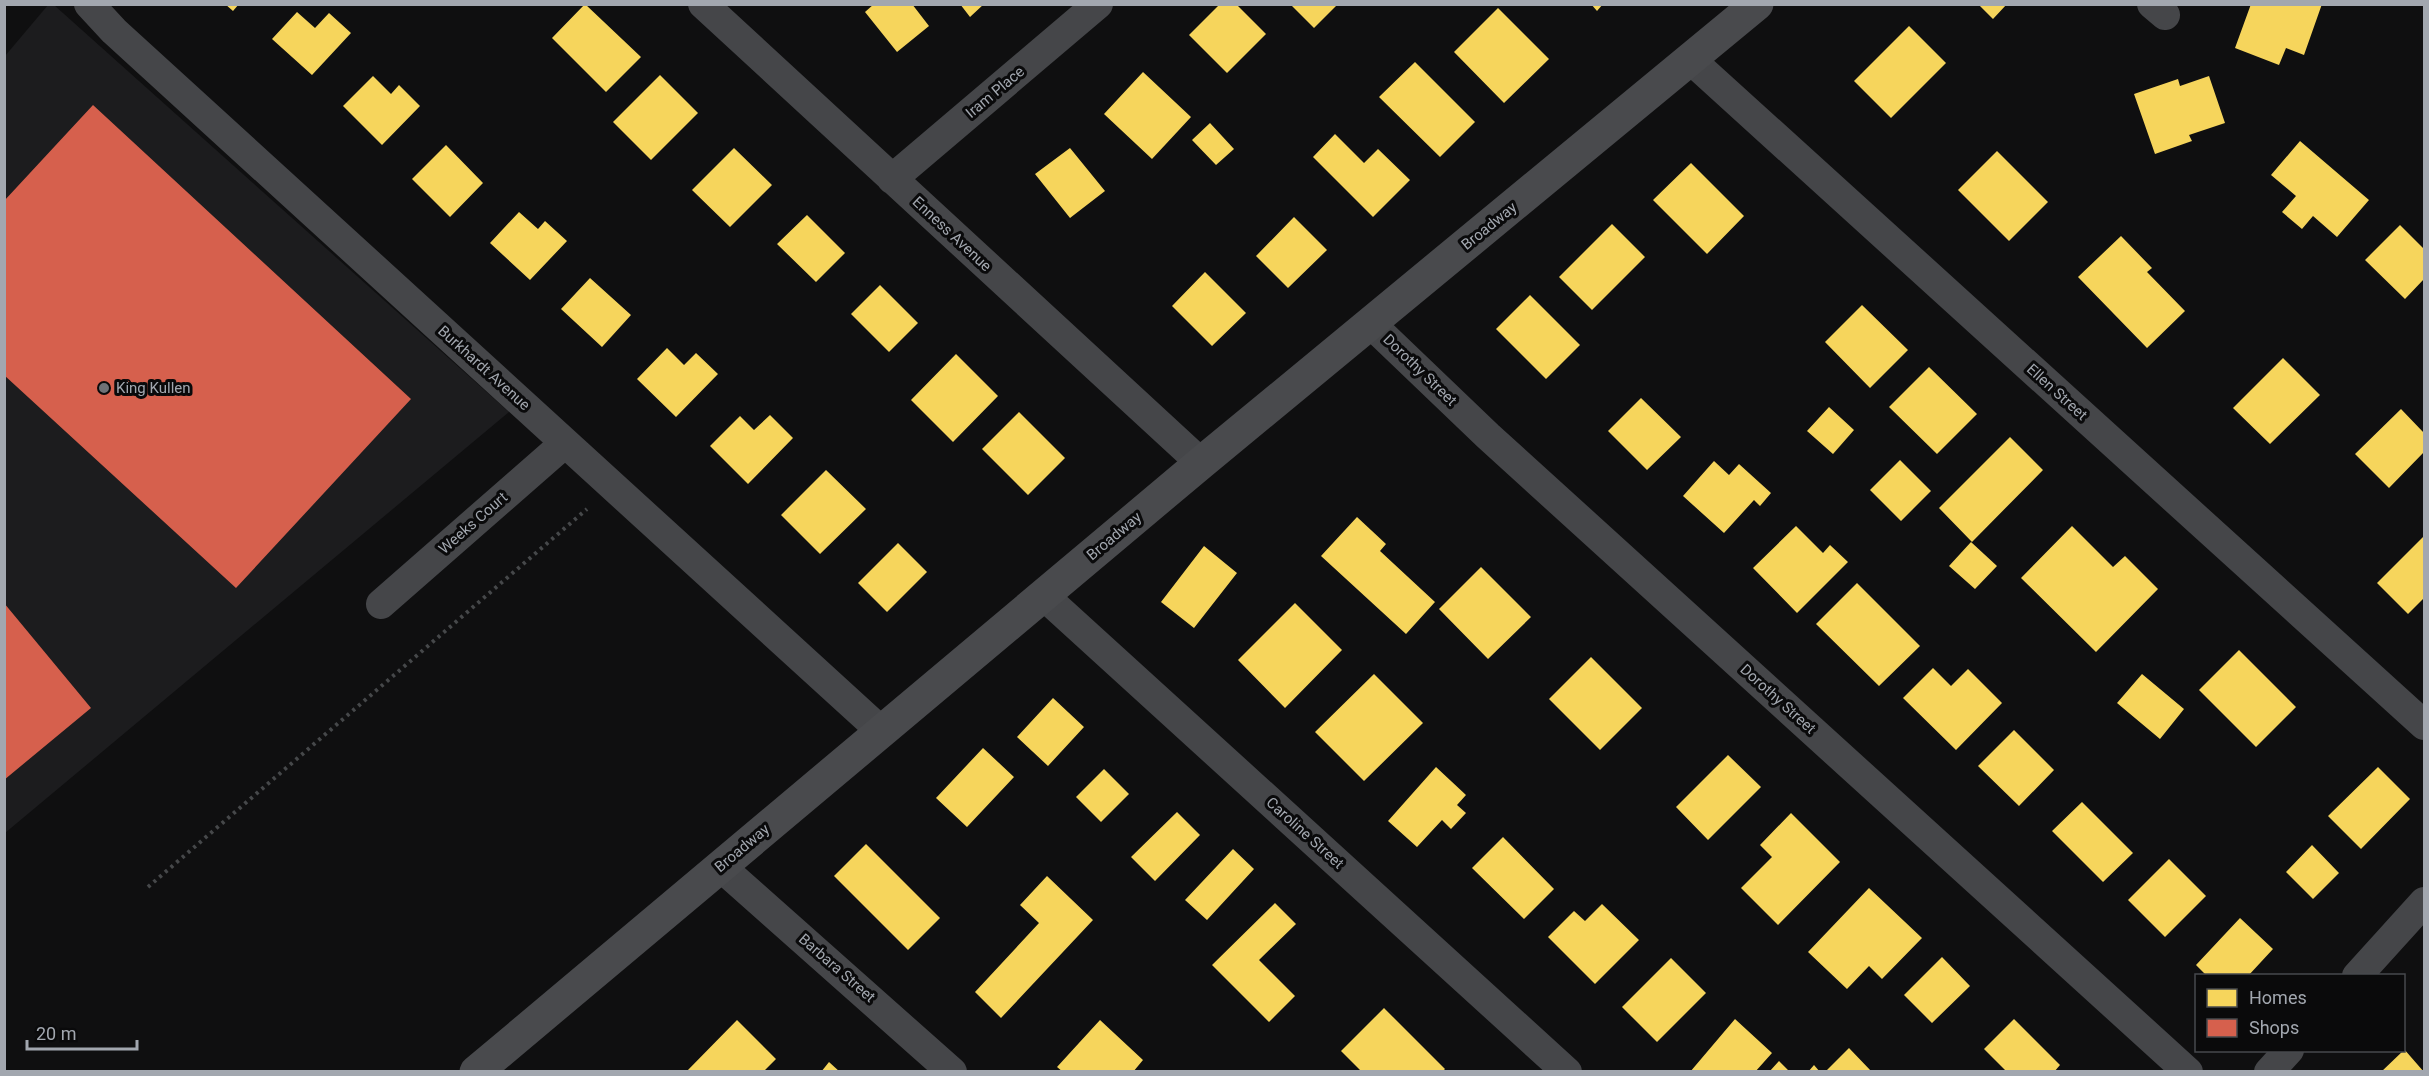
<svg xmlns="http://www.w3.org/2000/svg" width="2429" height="1076" viewBox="0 0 2429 1076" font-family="Roboto,sans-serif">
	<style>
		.built { fill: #1c1c1e }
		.homes { fill: #f6d55c }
		.shops { fill: #d6604d }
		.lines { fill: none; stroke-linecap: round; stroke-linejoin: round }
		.path { stroke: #46484a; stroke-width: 4; stroke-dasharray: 3 4.5; stroke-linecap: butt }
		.minor { stroke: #454649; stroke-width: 30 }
		.secondary { stroke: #494a4d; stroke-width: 33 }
		.poi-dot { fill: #6f7277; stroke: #0a0a0b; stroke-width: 2 }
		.labels { text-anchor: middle; stroke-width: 6; stroke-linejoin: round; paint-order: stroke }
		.street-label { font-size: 15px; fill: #a2a7af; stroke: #0a0a0b }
		.poi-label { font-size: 15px; fill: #a2a7af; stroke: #0a0a0b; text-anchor: start }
	</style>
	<rect width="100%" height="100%" fill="#0f0f10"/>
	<path class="built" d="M48 5H54L509 412 5 833V56Z"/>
	<path class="homes" d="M225 4H239L233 11Z
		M585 4 641 57 606 92 552 38Z
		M874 4H912L929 26 897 52 865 12Z
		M960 4H984L970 17Z
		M1220 4H1236L1266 34 1227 73 1189 35Z
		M1591 4H1603L1597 11Z
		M1978 4H2007L1993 19Z
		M2251 4H2322L2304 55 2286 48 2279 65 2235 48Z
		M1291 5H1337L1314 28Z
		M1498 8 1549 59 1504 103 1454 52Z
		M297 12 315 28 329 13 351 33 312 75 272 39Z
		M1909 26 1946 63 1891 118 1854 81Z
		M1415 62 1475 122 1440 157 1379 97Z
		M1143 72 1191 117 1152 159 1104 114Z
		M660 75 698 113 651 160 613 122Z
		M373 76 391 94 399 85 420 106 382 145 343 106Z
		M2209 76 2225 123 2189 135 2192 141 2155 154 2134 94 2178 79 2180 86Z
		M1210 123 1234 149 1216 165 1192 140Z
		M1335 134 1364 163 1378 149 1410 180 1373 217 1313 157Z
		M2300 141 2369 200 2337 237 2313 216 2302 229 2282 212 2296 196 2271 175Z
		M446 145 483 183 450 217 412 179Z
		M734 148 772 185 730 227 692 190Z
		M1070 148 1105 191 1070 218 1035 174Z
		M1997 151 2048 202 2009 241 1958 190Z
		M1691 163 1744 216 1707 254 1653 200Z
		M519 212 538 229 545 221 567 241 530 280 490 243Z
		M807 215 845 253 816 282 777 244Z
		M1294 217 1327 250 1288 288 1256 256Z
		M1612 224 1645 257 1592 310 1559 277Z
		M2400 225 2424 249V279L2405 299 2365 260Z
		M2121 236 2152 268 2147 272 2185 311 2147 348 2078 277Z
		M1205 272 1246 313 1212 346 1172 306Z
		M590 278 631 315 602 347 561 309Z
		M880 285 918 323 889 352 851 314Z
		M1530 295 1580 345 1546 379 1496 329Z
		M1862 305 1908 350 1870 388 1825 342Z
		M667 348 684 365 696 353 718 374 676 417 637 379Z
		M956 354 998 396 953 442 911 400Z
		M2283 358 2320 395 2270 444 2233 408Z
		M1929 367 1977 414 1937 454 1889 407Z
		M1641 398 1681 437 1647 470 1608 431Z
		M1829 407 1854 430 1833 454 1807 431Z
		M2401 409 2424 433V452L2389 488 2355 454Z
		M1019 412 1065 458 1028 495 982 449Z
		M770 415 793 438 748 484 710 446 740 416 754 430Z
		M2010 437 2043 470 1972 542 1939 508Z
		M1900 460 1931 491 1901 521 1870 490Z
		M1714 461 1729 475 1739 464 1771 493 1760 506 1754 500 1724 533 1683 496Z
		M826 470 866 509 820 554 781 515Z
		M1357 517 1386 544 1380 551 1435 602 1406 634 1321 556Z
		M1796 526 1823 553 1830 545 1848 562 1797 613 1753 568Z
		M2072 526 2113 567 2125 556 2158 589 2096 652 2021 578Z
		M2424 536V598L2408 614 2377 583Z
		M1971 542 1997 566 1975 589 1949 566Z
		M898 543 927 572 887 612 858 583Z
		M1204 546 1237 573 1194 628 1161 602Z
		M1481 567 1531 617 1488 659 1439 609Z
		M1857 583 1920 646 1879 686 1816 624Z
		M1295 603 1342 650 1285 708 1238 660Z
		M2239 650 2296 707 2256 747 2199 690Z
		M1591 657 1642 708 1600 750 1549 699Z
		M1933 668 1951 686 1968 669 2002 703 1956 750 1903 698Z
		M1374 674 1423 723 1364 781 1315 732Z
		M2142 674 2184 709 2160 739 2117 703Z
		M1053 698 1084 727 1048 766 1017 737Z
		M2014 730 2054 770 2019 806 1978 766Z
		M983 748 1014 777 967 827 936 798Z
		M1728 755 1761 787 1708 840 1676 807Z
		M1436 767 1466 795 1457 805 1466 813 1451 829 1442 820 1417 847 1388 821Z
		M2378 767 2410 799 2361 849 2328 816Z
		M1104 769 1129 794 1101 822 1076 797Z
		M2082 802 2133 853 2103 882 2052 831Z
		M1177 812 1200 835 1155 881 1131 857Z
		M1791 813 1840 862 1778 925 1741 888 1772 857 1760 845Z
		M1503 837 1554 889 1524 919 1472 868Z
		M866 844 940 918 908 950 834 876Z
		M2312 845 2339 873 2313 899 2286 872Z
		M1233 849 1254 869 1207 920 1185 900Z
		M2169 859 2206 896 2165 937 2128 900Z
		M1047 876 1093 920 1001 1018 975 992 1039 923 1020 905Z
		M1869 888 1922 938 1882 979 1869 966 1847 989 1808 952Z
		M1275 903 1296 924 1259 960 1295 996 1269 1022 1212 965Z
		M1602 904 1639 940 1595 984 1548 937 1574 911 1585 921Z
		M2240 918 2273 949 2248 976H2207L2196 965Z
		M1942 957 1970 986 1932 1023 1904 995Z
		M1671 958 1706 993 1657 1042 1622 1007Z
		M1384 1008 1445 1069 1442 1072H1362L1341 1051Z
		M1735 1019 1772 1053 1755 1072H1690Z
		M2014 1019 2060 1065 2054 1072H2007L1984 1049Z
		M737 1020 776 1059 763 1072H686Z
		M1100 1020 1143 1060 1133 1072H1063L1057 1067Z
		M1849 1048 1872 1072H1829L1827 1070Z
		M2404 1049 2424 1072H2381L2404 1050Z
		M1779 1061 1790 1072H1769Z
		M829 1062 840 1072H821Z
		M1814 1065 1820 1072H1808Z"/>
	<path class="shops" d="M93 105 411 399 236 588 4 375V201Z
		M4 603 91 708 4 780Z"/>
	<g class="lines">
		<path class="path" d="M148 887 587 509"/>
		<path class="minor" d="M89 4 114 31 880 730
			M703 4 1201 463
			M2152 4 2165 15
			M1690 59 2424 725
			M892 179 1098 4
			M1370 323 1488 436 2188 1072
			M1043 595 1567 1072
			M381 604 565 443
			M721 867 952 1072
			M2357 976 2424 902
			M2269 1072 2289 1050"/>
		<path class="secondary" d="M476 1072 1201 463 1757 4"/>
	</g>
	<circle class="poi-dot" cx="104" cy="388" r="6"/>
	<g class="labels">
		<g class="street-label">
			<text transform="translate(995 92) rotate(-40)" y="5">Iram Place</text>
			<text transform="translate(1489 226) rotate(-39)" y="5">Broadway</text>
			<text transform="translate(952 234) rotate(43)" y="5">Enness Avenue</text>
			<text transform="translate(484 368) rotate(42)" y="5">Burkhardt Avenue</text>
			<text transform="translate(1420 370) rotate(44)" y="5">Dorothy Street</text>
			<text transform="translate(2057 392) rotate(42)" y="5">Ellen Street</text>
			<text transform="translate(473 523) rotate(-41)" y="5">Weeks Court</text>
			<text transform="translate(1114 536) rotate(-40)" y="5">Broadway</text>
			<text transform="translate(1778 699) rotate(42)" y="5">Dorothy Street</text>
			<text transform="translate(1305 833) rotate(42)" y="5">Caroline Street</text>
			<text transform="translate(742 848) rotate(-40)" y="5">Broadway</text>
			<text transform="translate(837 968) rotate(41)" y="5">Barbara Street</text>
		</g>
		<g class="poi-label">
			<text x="116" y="393">King Kullen</text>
		</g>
	</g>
	<rect width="2429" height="1076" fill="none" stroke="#a2a7af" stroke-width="12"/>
	<rect x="2195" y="974" width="210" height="78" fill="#0a0a0b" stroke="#47494d" stroke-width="1.5"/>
	<rect x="2207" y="989" width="30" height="18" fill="#f6d55c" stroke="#47494d" stroke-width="1.5"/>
	<text x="2249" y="1004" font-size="18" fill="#a2a7af">Homes</text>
	<rect x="2207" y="1019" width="30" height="18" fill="#d6604d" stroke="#47494d" stroke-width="1.5"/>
	<text x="2249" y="1034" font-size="18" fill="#a2a7af">Shops</text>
	<path d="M27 1040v9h110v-9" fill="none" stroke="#a2a7af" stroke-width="3"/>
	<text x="36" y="1040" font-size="18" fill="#a2a7af" stroke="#0a0a0b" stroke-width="4.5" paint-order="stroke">20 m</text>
</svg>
